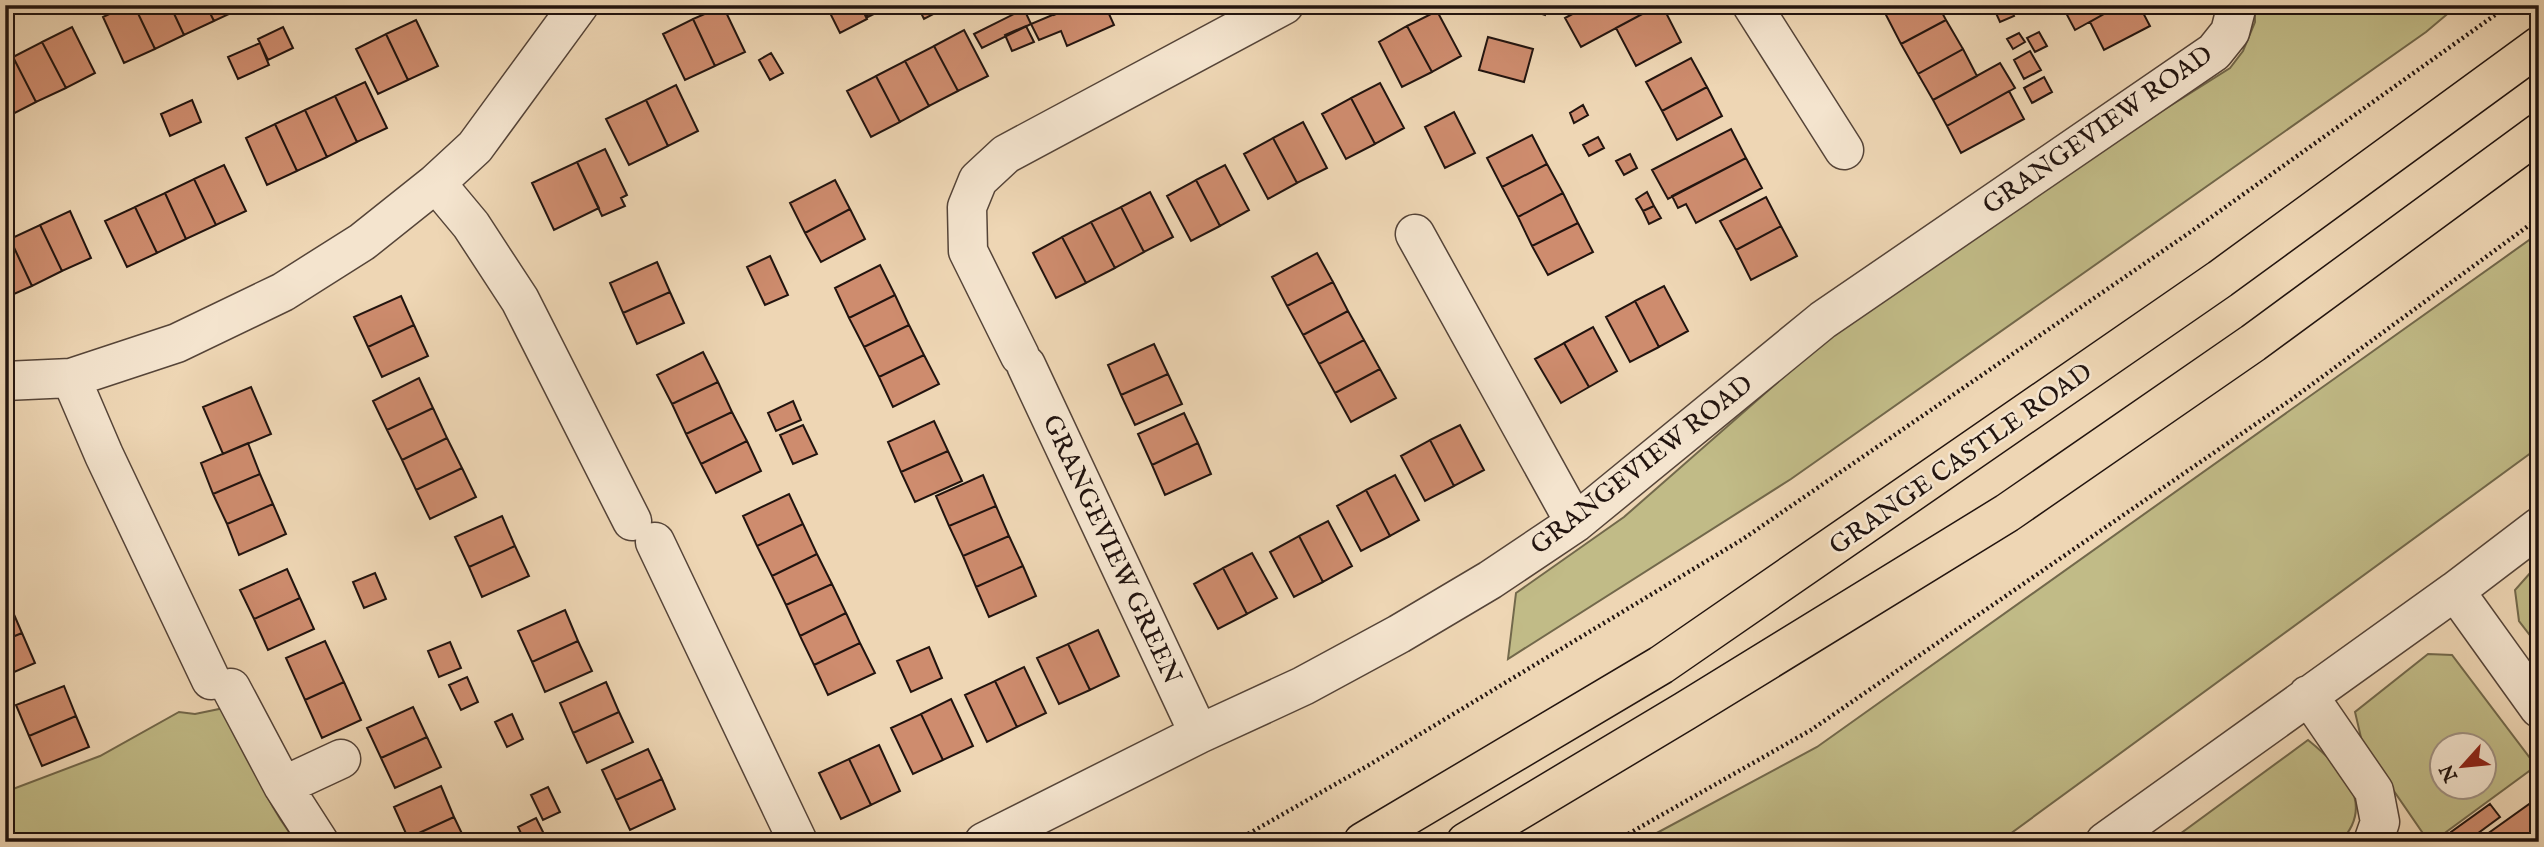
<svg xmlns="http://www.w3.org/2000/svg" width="2544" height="847" viewBox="0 0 2544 847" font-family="'IM FELL English',serif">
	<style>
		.green { fill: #c1bb87; stroke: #72684b; stroke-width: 2; fill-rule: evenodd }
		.building { fill: #ce8c6e; stroke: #22140f; stroke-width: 2 }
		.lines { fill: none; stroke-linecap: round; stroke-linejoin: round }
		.minor-casing { stroke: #554438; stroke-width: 41 }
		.major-casing { stroke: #22140f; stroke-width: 41 }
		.path { stroke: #22140f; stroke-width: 4.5; stroke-dasharray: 2 3.5; stroke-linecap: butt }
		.minor { stroke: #f4e4ce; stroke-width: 38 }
		.major { stroke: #eed6b4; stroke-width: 38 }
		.labels { text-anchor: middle; stroke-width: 5; stroke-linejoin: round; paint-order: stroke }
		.street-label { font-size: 26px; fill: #22140f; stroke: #f4e4ce }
	</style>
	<rect width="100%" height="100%" fill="#eed6b4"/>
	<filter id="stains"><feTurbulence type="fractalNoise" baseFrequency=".00286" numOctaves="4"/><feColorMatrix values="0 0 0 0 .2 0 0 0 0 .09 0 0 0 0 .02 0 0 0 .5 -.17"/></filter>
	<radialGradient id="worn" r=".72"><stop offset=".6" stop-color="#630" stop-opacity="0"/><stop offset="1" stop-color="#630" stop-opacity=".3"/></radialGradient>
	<path class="green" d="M2255 5H2458L2426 32 1791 479 1508 659 1516 593 1624 517 1827 339 2143 123 2230 68 2243 51 2255 22Z
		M2539 233V447L1999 842H1640L1817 747Z
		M2539 563V647L2519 621 2515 590Z
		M2428 654 2452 655 2536 766 2438 838 2441 842H2406L2422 832 2363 746 2355 712ZM2442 746H2484V788H2442Z
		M229 707C249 753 264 803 297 842H5V792L100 756 179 712 195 714Z
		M2308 740C2340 766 2378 803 2340 842H2169Z"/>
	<path class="building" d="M128 5H134L155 49 124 63 103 17Z
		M134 5H170L184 35 155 49Z
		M170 5H206L214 21 184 35Z
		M206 5H243L244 7 214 21Z
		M840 5H860L867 19 840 33 829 11Z
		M862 5H892L868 17Z
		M917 5H942L943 9 924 19Z
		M1049 5H1076L1054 15Z
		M1076 5H1105L1114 25 1067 46 1061 31 1039 40 1031 24Z
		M1515 5H1548L1545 15Z
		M1589 5H1659L1581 47 1565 18Z
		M1659 5H1662L1681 42 1636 66 1616 28Z
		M1904 5H1938L1946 20 1901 44 1886 15Z
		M2006 5H2009L2014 16 2000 22 1995 11Z
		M2081 5H2120L2075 30 2066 13Z
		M2120 5H2139L2150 26 2104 50 2090 22Z
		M723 6 745 52 715 66 693 19Z
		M1024 9 1031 24 982 48 974 34Z
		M1437 11 1461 56 1432 72 1407 26Z
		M693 19 715 66 685 80 663 34Z
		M416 20 438 66 408 80 386 34Z
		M1946 20 1963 49 1918 74 1901 44Z
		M1026 26 1034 42 1012 51 1005 35Z
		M1407 26 1432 72 1402 87 1379 42Z
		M72 27 95 73 66 88 42 42Z
		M283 27 293 48 268 60 258 39Z
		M964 30 988 76 958 91 934 46Z
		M2039 32 2047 46 2035 52 2027 38Z
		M2019 33 2025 42 2013 49 2007 39Z
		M386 34 408 80 378 94 356 49Z
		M1488 37 1533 49 1524 82 1479 70Z
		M42 42 66 88 36 102 13 57Z
		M260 43 269 65 238 79 228 57Z
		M934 46 958 91 929 106 905 61Z
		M1963 49 1977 76 1933 100 1918 74Z
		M2030 51 2041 70 2024 79 2014 60Z
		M771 53 783 73 770 80 759 60Z
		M13 57 36 102 7 117 5 61Z
		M1691 58 1707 87 1662 111 1646 82Z
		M905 61 929 106 900 122 876 76Z
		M2000 63 2015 88 1947 126 1933 100Z
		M876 76 900 122 871 137 847 91Z
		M2044 77 2052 92 2032 103 2024 88Z
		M365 82 387 128 357 142 335 96Z
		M1380 83 1404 128 1375 144 1351 98Z
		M676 85 698 131 668 146 646 100Z
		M1707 87 1722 116 1677 140 1662 111Z
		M2009 91 2024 119 1961 153 1947 126Z
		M335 96 357 142 327 157 305 110Z
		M1351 98 1375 144 1346 159 1322 114Z
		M192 100 201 122 170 136 161 114Z
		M646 100 668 146 629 165 606 119Z
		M1583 105 1588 115 1574 123 1570 113Z
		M305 110 327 157 297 171 275 124Z
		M1454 112 1475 153 1445 168 1425 127Z
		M1303 122 1327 168 1297 183 1273 138Z
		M275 124 297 171 267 185 246 138Z
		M1731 129 1746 158 1668 199 1652 170Z
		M1532 135 1547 164 1502 187 1487 158Z
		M1598 137 1604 148 1589 156 1583 145Z
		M1273 138 1297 183 1268 199 1244 154Z
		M605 149 627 195 621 198 625 206 602 216 577 162Z
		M1630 154 1637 168 1624 175 1616 161Z
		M1746 158 1762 188 1696 223 1686 204 1678 208 1672 196Z
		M577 162 599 208 554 230 532 183Z
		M1547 164 1563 193 1518 217 1502 187Z
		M224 165 246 211 216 225 194 179Z
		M1225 165 1249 210 1220 226 1196 180Z
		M194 179 216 225 186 239 165 193Z
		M835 180 850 209 805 233 790 203Z
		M1196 180 1220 226 1191 241 1167 196Z
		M1150 192 1173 237 1144 252 1121 207Z
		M1647 192 1654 206 1643 211 1636 199Z
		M165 193 186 239 157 253 135 207Z
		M1563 193 1578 223 1532 246 1518 217Z
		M1766 197 1781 226 1736 250 1720 221Z
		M1654 206 1661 218 1649 224 1643 211Z
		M135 207 157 253 127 267 105 221Z
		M1121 207 1144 252 1115 268 1091 222Z
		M850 209 865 239 821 262 805 233Z
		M70 211 91 258 62 271 40 225Z
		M1091 222 1115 268 1086 283 1062 237Z
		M1578 223 1593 252 1548 275 1532 246Z
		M40 225 62 271 32 286 10 239Z
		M1781 226 1797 256 1751 280 1736 250Z
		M1062 237 1086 283 1056 298 1033 253Z
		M10 239 32 286 5 298V242Z
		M1317 253 1333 282 1287 306 1272 277Z
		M770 256 788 295 765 305 747 267Z
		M657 262 670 292 623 313 610 283Z
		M880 265 895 295 849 318 835 288Z
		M1333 282 1348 311 1303 335 1287 306Z
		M1664 286 1688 331 1659 347 1635 301Z
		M670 292 684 323 637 344 623 313Z
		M895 295 909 325 864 347 849 318Z
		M401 296 414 325 368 347 354 317Z
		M1635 301 1659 347 1630 362 1606 317Z
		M1348 311 1364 340 1319 364 1303 335Z
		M414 325 428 356 382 377 368 347Z
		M909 325 924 355 879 377 864 347Z
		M1593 327 1617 371 1589 387 1564 343Z
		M1364 340 1380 369 1335 393 1319 364Z
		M1564 343 1589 387 1561 403 1535 359Z
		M1154 344 1168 374 1121 395 1108 365Z
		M703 352 718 382 672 404 657 375Z
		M924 355 939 384 893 407 879 377Z
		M1380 369 1396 398 1351 422 1335 393Z
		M1168 374 1182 404 1135 425 1121 395Z
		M419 378 433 408 387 430 373 401Z
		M718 382 732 412 686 434 672 404Z
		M251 387 271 434 223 454 203 407Z
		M793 401 801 420 776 431 768 413Z
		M433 408 447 438 402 460 387 430Z
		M732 412 747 441 701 464 686 434Z
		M1184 413 1198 443 1152 465 1138 434Z
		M934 421 948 451 901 472 888 442Z
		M803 425 817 454 793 464 780 435Z
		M1460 425 1484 470 1454 486 1430 440Z
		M447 438 462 468 416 490 402 460Z
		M1430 440 1454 486 1425 501 1401 456Z
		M747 441 761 471 716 493 701 464Z
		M248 443 260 474 213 494 201 463Z
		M1198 443 1211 474 1165 495 1152 465Z
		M948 451 962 481 915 502 901 472Z
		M462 468 476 497 430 519 416 490Z
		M260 474 273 504 227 524 213 494Z
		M983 475 996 506 949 526 936 496Z
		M1395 475 1419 520 1390 536 1366 490Z
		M1366 490 1390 536 1361 551 1337 506Z
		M789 494 803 524 757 546 743 516Z
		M273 504 286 534 239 555 227 524Z
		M996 506 1009 536 963 556 949 526Z
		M502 516 515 546 469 567 455 537Z
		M1328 521 1352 566 1323 582 1299 536Z
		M803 524 817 554 772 576 757 546Z
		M1009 536 1023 566 976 587 963 556Z
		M1299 536 1323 582 1294 597 1270 552Z
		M515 546 529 576 482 597 469 567Z
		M1252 553 1277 598 1247 614 1223 568Z
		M817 554 832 584 786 605 772 576Z
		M1023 566 1036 596 989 617 976 587Z
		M1223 568 1247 614 1218 629 1194 584Z
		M287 569 300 598 254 619 240 590Z
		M375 573 386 599 364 608 353 582Z
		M832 584 846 613 800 636 786 605Z
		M300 598 314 629 268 650 254 619Z
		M9 603 22 633 5 640V604Z
		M565 610 578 641 532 662 518 631Z
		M846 613 860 643 814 665 800 636Z
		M1098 630 1119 676 1090 690 1068 644Z
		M22 633 35 663 5 676V640Z
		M325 641 344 682 305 700 286 658Z
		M578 641 592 671 545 692 532 662Z
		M450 642 461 668 439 677 428 651Z
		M860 643 875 673 828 695 814 665Z
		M1068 644 1090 690 1059 704 1037 658Z
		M929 647 942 678 911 692 897 661Z
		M1024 667 1046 713 1017 727 995 681Z
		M467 677 478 702 461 710 449 685Z
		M995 681 1017 727 987 742 965 695Z
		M344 682 361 720 322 738 305 700Z
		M606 682 619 712 573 733 560 703Z
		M64 686 76 716 29 736 16 705Z
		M951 699 973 746 943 760 921 714Z
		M413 707 427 737 381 758 367 728Z
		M619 712 633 742 587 763 573 733Z
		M512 714 523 739 507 747 495 722Z
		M921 714 943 760 913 774 891 728Z
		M76 716 89 747 42 766 29 736Z
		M427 737 441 767 395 788 381 758Z
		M879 745 900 791 871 805 849 759Z
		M648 749 662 779 616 800 602 770Z
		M849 759 871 805 841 819 819 773Z
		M662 779 675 809 630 830 616 800Z
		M441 786 454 817 408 838 394 807Z
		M548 787 560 812 543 820 531 795Z
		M2539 797V842H2476Z
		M2490 804 2500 817 2466 842H2458L2451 832Z
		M454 817 466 842H409L408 838Z
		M536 818 548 842H525L518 827Z"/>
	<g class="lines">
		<defs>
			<path id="minor" d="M1752 5 1844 150
				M436 183 471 225 520 300 632 521
				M1415 234 1575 523
				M1020 356 968 251 967 207 978 180 1006 154 1284 5
				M1026 365 1199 734
				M71 378 104 455 211 680
				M5 381 71 378 177 343 283 292 362 242 436 183 475 147 579 5
				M655 542 798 842
				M2455 591 2539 708
				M231 688 283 786 319 842
				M2308 695 2374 791 2380 822 2373 842
				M283 786 341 759
				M984 842 1199 734 1303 686 1399 634 1490 580 1575 523 1823 320 2214 52 2230 32 2237 5
				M2105 842 2455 591 2539 527"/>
			<path id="major" d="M1363 842 1661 665 2220 279 2539 46
				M1466 842 1685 711 2007 513 2253 343 2539 133"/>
		</defs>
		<use href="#minor" class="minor-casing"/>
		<use href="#major" class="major-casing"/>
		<path class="path" d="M1234 842 1369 765 1743 539 2189 233 2509 5
			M1614 842 1811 730 2292 399 2539 218"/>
		<use href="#minor" class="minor"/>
		<use href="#major" class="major"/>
	</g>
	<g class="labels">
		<g class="street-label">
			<text transform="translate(2097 129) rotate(-35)" y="9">GRANGEVIEW ROAD</text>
			<text transform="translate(1960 458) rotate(-35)" y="9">GRANGE CASTLE ROAD</text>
			<text transform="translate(1641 464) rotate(-38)" y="9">GRANGEVIEW ROAD</text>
			<text transform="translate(1113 549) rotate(65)" y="9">GRANGEVIEW GREEN</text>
		</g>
	</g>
	<rect width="2544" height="847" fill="none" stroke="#eed6b4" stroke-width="28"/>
	<rect x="7" y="7" width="2530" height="833" fill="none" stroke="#22140f" stroke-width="3.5"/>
	<rect x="14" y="14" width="2516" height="819" fill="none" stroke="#22140f" stroke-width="2"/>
	<g transform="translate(2463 766) rotate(243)"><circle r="33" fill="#f4e4ce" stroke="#a09182" stroke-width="2"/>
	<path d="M0-5L12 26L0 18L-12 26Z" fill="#8f2418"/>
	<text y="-10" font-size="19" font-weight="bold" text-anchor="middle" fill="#22140f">N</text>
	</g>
	<rect width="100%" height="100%" filter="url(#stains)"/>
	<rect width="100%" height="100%" fill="url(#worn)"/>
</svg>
